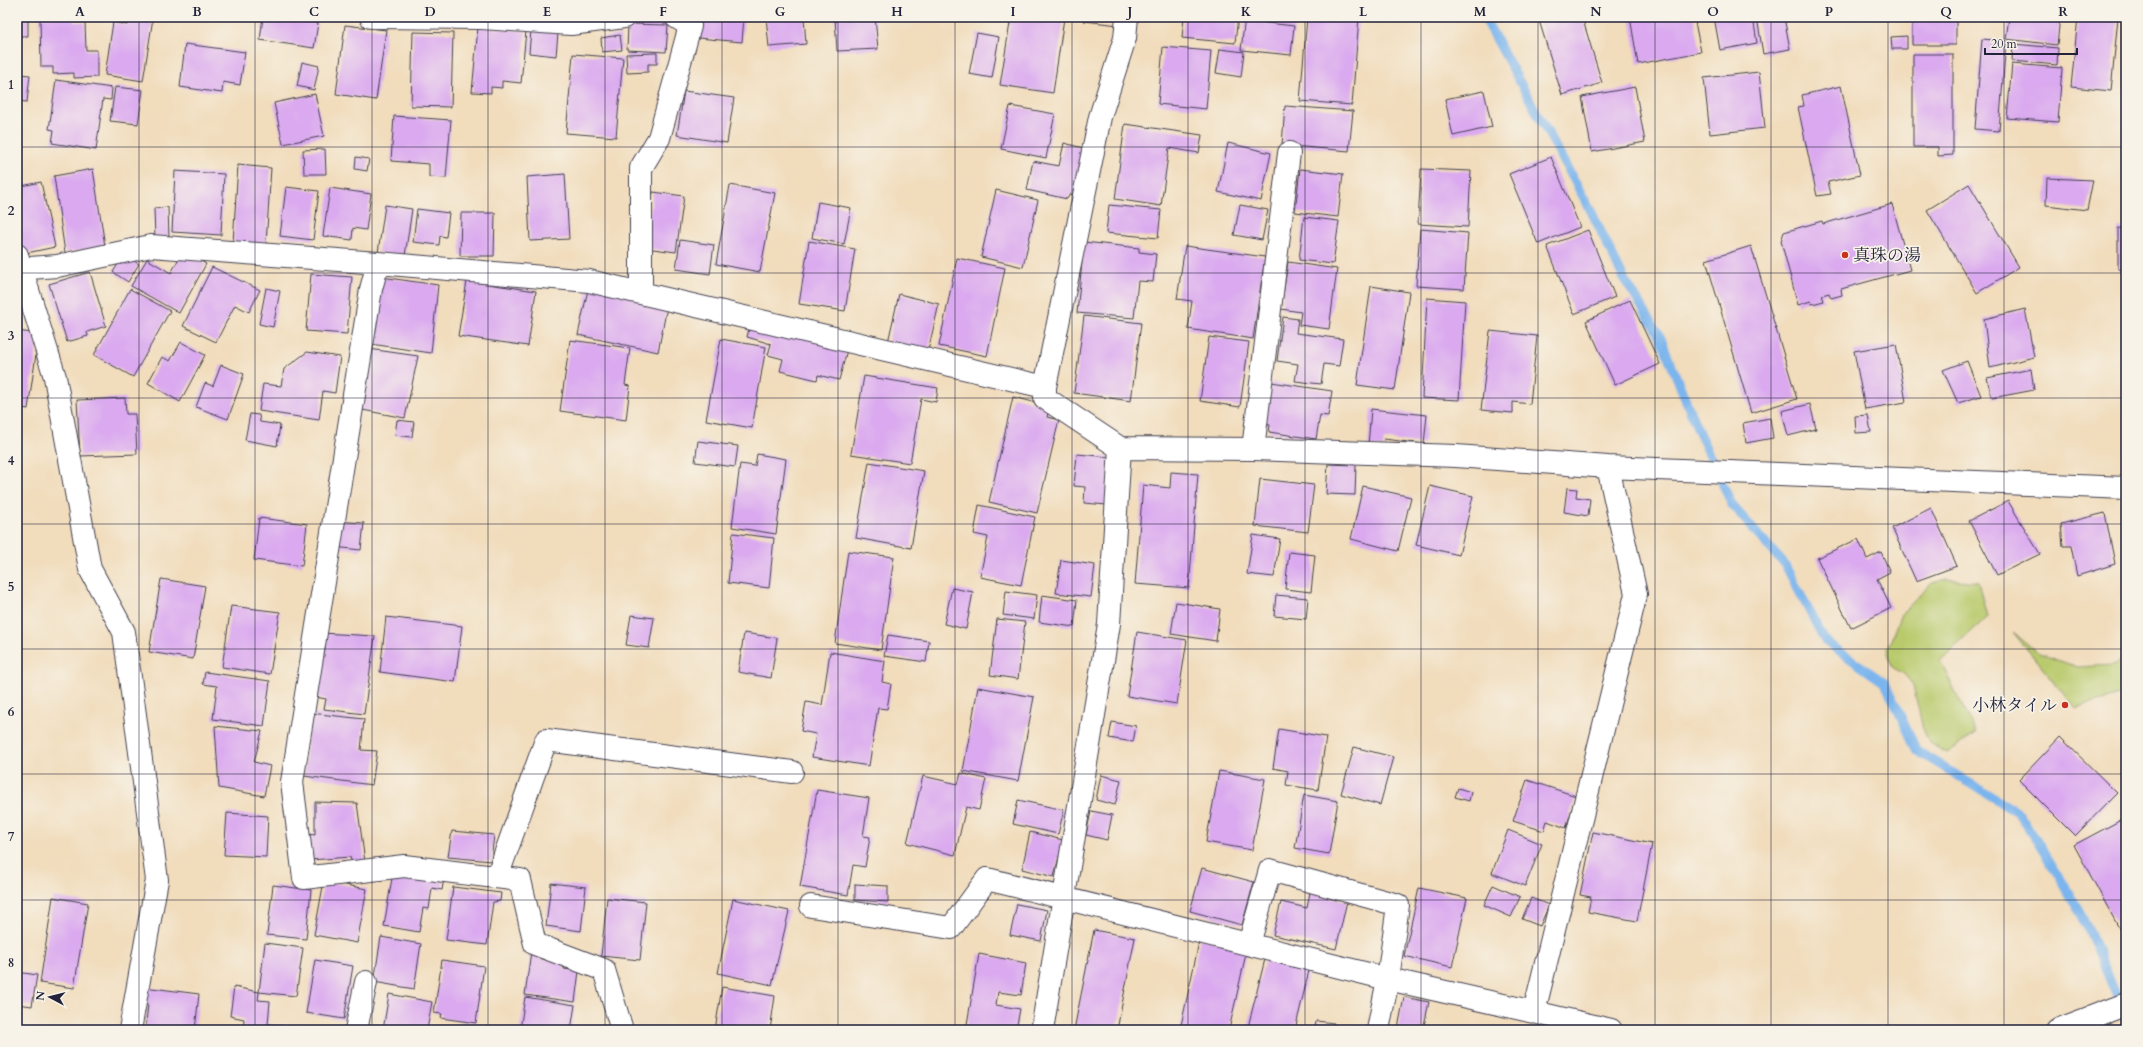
<svg xmlns="http://www.w3.org/2000/svg" width="2143" height="1047" viewBox="0 0 2143 1047" font-family="Cardo,'Noto Serif JP',serif">
	<style>
		.green { fill: #b9ca6d; stroke: #6e7654 }
		.lines { fill: none; stroke-linecap: round; stroke-linejoin: round }
		.stream { stroke: #7cb5ed; stroke-width: 9 }
		.building { fill: #daa9ef }
		.minor-casing { stroke: #413e4e; stroke-width: 24 }
		.minor { stroke: #fff; stroke-width: 22 }
		.grid { fill: none; stroke: #22223b; stroke-width: 1; stroke-opacity: 0.55 }
		.poi-dot { fill: #c8321e; stroke: #f7f3e8; stroke-width: 1.5 }
		.labels { text-anchor: middle; stroke-width: 3.5; stroke-linejoin: round; paint-order: stroke }
		.poi-label { font-size: 17px; fill: #22223b; stroke: #f7f3e8; text-anchor: start }
		.neatline { fill: none; stroke: #22223b; stroke-width: 1.5 }
		.grid-label { font-size: 13px; text-anchor: middle; font-weight: bold; fill: #22223b }
	</style>
	<rect width="100%" height="100%" fill="#f7f3e8"/>
	<filter id="ink" filterUnits="userSpaceOnUse"><feTurbulence type="fractalNoise" baseFrequency=".025" numOctaves="2"/><feDisplacementMap in="SourceGraphic" scale="8" xChannelSelector="R" yChannelSelector="G"/><feConvolveMatrix kernelMatrix="1 2 1 2 8 2 1 2 1" color-interpolation-filters="sRGB"/></filter>
	<filter id="wash" filterUnits="userSpaceOnUse"><feTurbulence type="fractalNoise" baseFrequency=".012" numOctaves="4" result="noise"/><feDisplacementMap in="SourceGraphic" scale="16" xChannelSelector="R" yChannelSelector="G"/><feGaussianBlur stdDeviation="0.9" result="paint"/><feColorMatrix in="noise" values="0 0 0 0 0 0 0 0 0 0 0 0 0 0 0 0 0 1.4 0 .05"/><feComposite in="paint" operator="in"/></filter>
	<g filter="url(#wash)">
		<rect width="100%" height="100%" fill="#f1dcbb"/>
		<path class="green" d="M1946 579 1978 582 1987 617 1940 661 1976 733 1947 753 1929 743 1922 725 1913 685 1904 674 1892 667 1887 649 1901 614 1932 583Z
			M2013 632 2039 654 2078 667 2112 665 2126 660V693L2075 708Z"/>
		<g class="lines">
			<path class="stream" d="M1484 17 1591 211 1623 277 1660 336 1694 421 1732 505 1785 565 1825 641 1885 683 1917 751 2019 813 2062 881 2087 926 2126 1018"/>
		</g>
		<g id="blocks">
			<path class="building" d="M17 17H28V36H17Z
				M40 17H74V22H85L86 50H97V77L74 78V73L53 74V67H41Z
				M129 17 153 18 143 81 105 75 113 22 127 25Z
				M263 17 318 23 314 48 260 40Z
				M700 17H744L742 42 698 38Z
				M766 17H804L806 44 769 47Z
				M835 17H875L878 49 837 51Z
				M1011 17 1064 18 1053 93 1000 85Z
				M1085 17H1120L1119 25 1084 21Z
				M1184 17H1238L1235 43 1182 38Z
				M1245 17H1259V22L1294 26 1291 55 1241 50Z
				M1307 17H1359L1352 105 1300 101Z
				M1538 17H1582L1602 83 1562 95Z
				M1630 17H1694L1701 52 1638 64Z
				M1714 17H1753L1757 43 1720 50Z
				M1757 17H1784L1790 49 1763 54Z
				M1912 17H1956V45H1912Z
				M2009 17H2060L2057 45 2006 39Z
				M2078 17H2118L2111 91 2071 87Z
				M628 24 668 25 666 52 627 50Z
				M345 25 386 30 376 100 336 94Z
				M478 27 526 31 521 83 502 81V88L491 87V93L472 92Z
				M531 30 558 33 556 56 529 53Z
				M413 32 453 33 451 107 411 106Z
				M977 33 999 37 992 78 969 74Z
				M620 35 622 50 602 52 601 38Z
				M1907 36V49H1892L1891 37Z
				M1982 39 2006 41 1999 131 1975 129Z
				M185 44 245 52 240 85 223 82 222 93 180 87Z
				M2013 44 2058 48 2057 65 2012 61Z
				M1163 47 1211 51 1206 109 1158 104Z
				M1220 49 1244 52 1241 77 1216 73Z
				M657 53V64H648V72L627 73 626 54Z
				M573 54 623 58 616 137 566 133Z
				M1913 54H1953V155L1938 156V147H1913Z
				M302 62 319 66 314 90 297 86Z
				M2012 64 2062 68 2058 122 2007 118Z
				M1759 72 1765 128 1710 134 1704 78Z
				M17 74 30 75 27 102 17 101Z
				M56 80 112 88 111 100 103 99 96 150 52 143 54 130 49 129Z
				M1841 86 1860 175 1828 182 1831 194 1817 196 1798 107 1804 106 1802 95Z
				M115 87 143 90 138 124 110 121Z
				M1635 87 1645 142 1592 152 1582 97Z
				M684 91 734 98 727 143 677 135Z
				M1484 91 1492 127 1453 136 1445 99Z
				M315 94 324 136 283 144 274 103Z
				M1010 106 1055 114 1046 158 1001 149Z
				M1285 106 1353 111 1349 151 1282 145Z
				M394 116 451 120 446 178 429 177V164L391 161Z
				M1125 124 1202 135 1199 153 1169 148 1161 206 1115 199Z
				M1064 143 1087 149 1076 196 1070 194 1067 199 1027 190 1033 161 1059 166Z
				M1228 143 1271 153 1261 201 1218 192Z
				M325 149 326 174H304L303 150Z
				M356 157 369 159 367 171 355 169Z
				M1551 157 1580 227 1538 244 1509 174Z
				M238 165 271 168 266 244 233 242Z
				M93 169 105 246 65 253 54 176Z
				M1300 169 1343 174 1338 217 1295 212Z
				M1421 169 1471 171 1468 227 1418 224Z
				M175 171 224 174 221 235 172 232Z
				M565 174 569 239 530 241 527 177Z
				M2047 178 2093 180 2087 210 2046 205Z
				M41 182 55 247 22 254 17 233V187Z
				M1969 184 2019 267 1977 293 1927 210Z
				M730 185 775 193 760 272 716 264Z
				M286 187 319 191 313 240 280 236Z
				M330 188 371 194 366 230 353 228 352 240 323 236Z
				M996 190 1038 200 1023 267 981 257Z
				M653 192 684 196 676 252 645 248Z
				M818 202 851 208 844 244 812 238Z
				M1892 204 1910 270 1841 289 1842 295 1831 298 1829 293 1822 295 1824 301 1812 304 1811 301 1798 305 1781 241 1784 232 1822 221 1823 224Z
				M385 205 412 209 405 256 378 253Z
				M1109 205 1161 210 1158 238 1106 233Z
				M1240 205 1268 210 1262 240 1234 235Z
				M168 207 169 239H155L154 208Z
				M417 209 449 213 446 237 440 236 439 245 413 242Z
				M461 213H495L494 256H460Z
				M1304 217 1339 221 1333 264 1299 260Z
				M2118 228 2126 229V270L2118 269Z
				M1420 229 1468 233 1464 289 1416 286Z
				M1588 230 1615 297 1574 314 1547 246Z
				M680 240 714 245 710 274 676 269Z
				M809 241 855 249 845 311 799 304Z
				M1084 242 1139 248V252L1156 254 1153 282 1138 281 1134 318 1077 313Z
				M1185 246 1265 257 1253 339 1188 329 1192 301 1177 299Z
				M1751 246 1797 399 1751 413 1706 260Z
				M183 251 206 264 179 313 131 286 147 259 171 273Z
				M124 255 139 264 128 282 113 272Z
				M957 258 1005 268 987 356 939 346Z
				M1288 262 1337 269 1329 329 1299 325 1301 312 1281 309Z
				M212 267 260 290 249 312 235 305 216 342 183 326Z
				M90 272 106 326 87 332 88 336 67 342 49 284Z
				M311 274 352 277 347 334 306 331Z
				M381 277 438 285 431 353 371 344Z
				M467 281 536 291 528 346 458 336Z
				M589 285 668 302 658 352 578 335Z
				M1371 286 1409 292 1395 390 1357 385Z
				M266 288 280 291 273 327 259 324Z
				M130 289 170 311 133 377 94 355Z
				M899 294 939 304 928 351 888 342Z
				M1427 298 1465 301 1459 400 1422 398Z
				M1630 300 1660 364 1615 385 1586 321Z
				M2025 309 2034 357 1990 368 1984 319Z
				M1084 316 1141 323 1131 401 1074 393Z
				M1283 317 1298 319 1296 333 1343 339 1339 366 1324 364 1321 384 1295 381 1298 364 1277 361Z
				M751 320 847 350 839 380 818 375 817 380 780 371 783 359 768 355 771 344 747 337Z
				M17 331 39 334 28 409 17 407Z
				M1490 331 1537 336 1530 404 1513 402V413L1481 410Z
				M1209 337 1249 342 1240 407 1200 401Z
				M721 339 766 347 752 428 706 420Z
				M570 340 630 348 625 385 630 386 626 420 560 411Z
				M181 342 205 355 180 402 148 383 162 357 170 361Z
				M1896 344 1906 402 1865 409 1854 351Z
				M369 349 418 356 405 418 357 409Z
				M307 352 340 357 335 393 323 391 319 420 259 411 263 384 281 386 284 369Z
				M1967 361 1981 396 1958 403 1943 370Z
				M221 365 244 374 228 419 196 407 205 383 213 386Z
				M2031 369 2034 390 1992 398 1987 378Z
				M864 376 938 388 936 402 921 399 910 463 851 454Z
				M1271 382 1332 391 1328 416 1320 415 1316 439 1269 432 1270 425 1265 424Z
				M1013 397 1050 406 1047 417 1059 420 1037 513 989 502Z
				M125 398 126 414H135L137 454 80 456 77 400Z
				M1810 404 1816 429 1788 436 1782 411Z
				M1371 409 1427 415 1424 444 1384 439 1383 448 1368 446Z
				M250 414 259 415 260 422 280 425 277 446 245 440Z
				M1868 415 1871 432 1856 433 1855 416Z
				M1770 418 1773 438 1746 443 1743 423Z
				M397 420 414 422 412 437 395 435Z
				M698 441 738 446 735 467 695 462Z
				M757 454 786 459 776 534 732 527 740 464 755 466Z
				M1077 454 1110 457 1107 505 1084 503 1085 487 1074 486Z
				M869 462 924 471 911 548 856 538Z
				M1328 464 1356 465 1355 495 1326 494Z
				M1171 472 1198 474 1189 588 1135 584 1143 485 1170 488Z
				M1260 479 1314 485 1308 532 1255 526Z
				M1363 486 1411 497 1398 551 1351 539Z
				M1430 486 1473 496 1459 555 1416 545Z
				M1567 488 1577 489 1576 497 1590 499 1588 516 1564 512Z
				M2008 501 2040 554 1997 575 1969 521Z
				M979 505 1035 517 1021 585 980 577 988 537 974 534Z
				M1931 508 1957 566 1916 581 1892 528Z
				M2105 513 2115 564 2077 576 2071 546H2063L2061 524Z
				M259 518 307 524 302 566 254 560Z
				M337 521 364 523 361 550 334 547Z
				M733 533 774 538 769 588 728 583Z
				M1253 535 1280 539 1274 577 1247 574Z
				M1858 539 1867 559 1881 552 1890 572 1877 579 1891 608 1851 628 1817 558Z
				M848 551 894 557 881 650 835 643Z
				M1289 552 1315 555 1311 592 1285 589Z
				M1061 560 1095 565 1091 597 1056 593Z
				M161 579 205 586 193 659 149 652Z
				M952 588 973 592 966 629 944 624Z
				M1006 591 1037 595 1034 619 1003 615Z
				M1042 595 1077 600 1074 627 1039 622Z
				M1276 595 1308 598 1306 619 1274 616Z
				M1176 602 1220 609 1216 641 1171 634Z
				M231 606 280 612 270 674 222 667Z
				M631 615 654 618 649 648 626 645Z
				M386 617 462 626 455 682 380 672Z
				M997 619 1025 622 1018 679 990 675Z
				M1137 632 1187 640 1177 704 1127 696Z
				M321 633 375 636 364 714 324 709 326 699 310 696Z
				M744 633 777 638 771 678 738 672Z
				M888 635 929 641 926 662 884 656Z
				M830 652 885 661 882 682 891 684 887 709 878 708 869 766 812 757 816 734 801 731 806 702 822 705Z
				M205 672 270 681 264 726 213 719 217 686 203 684Z
				M978 687 1034 697 1018 781 963 771Z
				M310 713 364 719 361 750 377 751 372 785 304 776Z
				M1112 722 1136 726 1133 742 1109 738Z
				M215 726 262 731 254 762 270 766 264 796 219 788Z
				M1279 729 1326 737 1318 790 1286 785 1288 771 1273 768Z
				M2060 737 2117 793 2075 836 2019 780Z
				M1354 747 1393 757 1380 805 1341 794Z
				M1219 771 1265 779 1252 850 1206 842Z
				M961 773 986 779 979 810 966 807 955 855 907 843 923 776 958 784Z
				M1101 775 1121 780 1115 805 1096 800Z
				M1527 780 1576 796 1566 828 1547 821 1544 831 1513 821Z
				M1458 788 1471 792 1469 801 1455 797Z
				M817 790 869 798 863 836 870 837 865 867 853 865 848 895 800 887Z
				M1304 795 1338 801 1329 854 1295 848Z
				M1018 800 1064 810 1058 834 1013 824Z
				M315 802 357 803 365 862 352 864 350 857 311 860 309 834 315 835Z
				M1091 811 1112 815 1107 840 1086 835Z
				M227 813 268 816 266 857 224 855Z
				M2121 820 2126 830V941L2074 845Z
				M1508 830 1542 844 1525 886 1492 873Z
				M452 831 494 835 491 861 448 857Z
				M1030 832 1063 840 1054 877 1022 869Z
				M1593 832 1652 844 1637 921 1588 912 1591 897 1580 895Z
				M1202 868 1254 882 1242 925 1190 911Z
				M393 872 444 879 442 890 432 888 429 909 423 908 419 932 384 926Z
				M324 881 367 889 357 943 314 935Z
				M551 883 586 887 581 931 546 926Z
				M855 884 888 886V902L855 900Z
				M273 885 311 890 306 939 267 935Z
				M1493 885 1520 897 1511 917 1484 905Z
				M453 887 501 893 500 901 493 902 487 945 446 940Z
				M1419 888 1467 898 1452 967 1404 956Z
				M1310 892 1347 901 1336 949 1273 935 1281 902 1307 908Z
				M53 897 88 903 74 988 40 983Z
				M607 898 646 902 640 960 601 956Z
				M1531 898 1549 905 1540 926 1522 919Z
				M733 899 789 911 772 985 718 973Z
				M1017 904 1047 910 1041 941 1010 935Z
				M1094 930 1135 938 1117 1030H1074Z
				M381 937 421 944 414 989 374 982Z
				M1200 938 1247 949 1229 1030H1180Z
				M265 943 303 948 296 996 259 992 258 1000 270 1001 268 1024 282 1026 281 1030H243L244 1019 230 1016 234 987 259 992Z
				M531 951 541 952V959L565 962 564 969 579 971 575 1002 525 995Z
				M979 954 1026 963 1021 995 998 992 996 1005 1020 1009 1016 1030H966Z
				M1266 955 1310 966 1295 1030H1260L1248 1027Z
				M315 960 353 966 344 1019 306 1013Z
				M442 960 484 966 476 1023 441 1018 442 1014 434 1013Z
				M17 972 37 975 32 1006 17 1004Z
				M144 987 199 994 195 1030H145L148 1005 142 1004Z
				M722 987 775 996 770 1030H715Z
				M389 994 432 1002 427 1030H383Z
				M525 997 575 1005 571 1030H520Z
				M1404 997 1429 1002 1423 1030 1398 1028Z
				M1316 1021 1334 1023 1332 1030H1315Z
				M445 1025 471 1029V1030H444Z"/>
		</g>
	</g>
	<g filter="url(#ink)">
		<use href="#blocks" fill-opacity="0" stroke="#413e4e" stroke-width="1"/>
		<g class="lines">
			<defs>
				<path id="minor" d="M371 17 481 18 571 24 624 17
					M1127 17 1125 38 1100 117 1045 387V398L1120 448 1253 449 1456 456 1608 467 2126 488
					M17 255 55 377 90 569 124 632 157 880 130 1030
					M378 263 371 289 292 782 304 878 404 866 520 880 535 944 604 970 622 1030
					M17 269 57 266 151 246 378 263 589 281 1045 387
					M641 292V168L659 138 690 26 676 17
					M1253 449 1289 153
					M497 877 546 740 792 772
					M811 906 951 928 987 879 1388 979 1398 905 1270 870 1249 944
					M1534 1012 1611 1030
					M356 1030 366 982
					M1042 1030 1109 624 1120 448
					M1378 1030 1388 979 1534 1012 1636 594 1608 467
					M2057 1030 2126 1004"/>
			</defs>
			<use href="#minor" class="minor-casing"/>
			<use href="#minor" class="minor"/>
		</g>
	</g>
	<path class="grid" d="M139 17V1030M255 17V1030M372 17V1030M488 17V1030M605 17V1030M722 17V1030M838 17V1030M955 17V1030M1072 17V1030M1188 17V1030M1305 17V1030M1421 17V1030M1538 17V1030M1655 17V1030M1771 17V1030M1888 17V1030M2004 17V1030M17 147H2126M17 273H2126M17 398H2126M17 524H2126M17 649H2126M17 774H2126M17 900H2126"/>
	<g class="poi-dot">
		<circle cx="1845" cy="255" r="4"/>
		<circle cx="2065" cy="705" r="4"/>
	</g>
	<g class="labels">
		<g class="poi-label">
			<text x="1853" y="261">真珠の湯</text>
			<text x="2057" y="711" text-anchor="end">小林タイル</text>
		</g>
	</g>
	<rect width="2143" height="1047" fill="none" stroke="#f7f3e8" stroke-width="44"/>
	<g transform="translate(50 997) rotate(277)" stroke="#f7f3e8" stroke-width="3" paint-order="stroke">
	<path d="M0-3L7 15L0 10L-7 15Z" fill="#22223b"/>
	<text y="-6" font-size="11" font-weight="bold" text-anchor="middle" fill="#22223b">N</text>
	</g>
	<path d="M1985 48v6h92v-6" fill="none" stroke="#22223b" stroke-width="2"/>
	<text x="1991" y="48" font-size="12" fill="#22223b" stroke="#f7f3e8" stroke-width="3" paint-order="stroke">20 m</text>
	<rect x="22" y="22" width="2099" height="1003" class="neatline"/>
	<g class="grid-label">
		<text x="80" y="16">A</text>
		<text x="197" y="16">B</text>
		<text x="314" y="16">C</text>
		<text x="430" y="16">D</text>
		<text x="547" y="16">E</text>
		<text x="663" y="16">F</text>
		<text x="780" y="16">G</text>
		<text x="897" y="16">H</text>
		<text x="1013" y="16">I</text>
		<text x="1130" y="16">J</text>
		<text x="1246" y="16">K</text>
		<text x="1363" y="16">L</text>
		<text x="1480" y="16">M</text>
		<text x="1596" y="16">N</text>
		<text x="1713" y="16">O</text>
		<text x="1829" y="16">P</text>
		<text x="1946" y="16">Q</text>
		<text x="2063" y="16">R</text>
		<text x="11" y="89">1</text>
		<text x="11" y="215">2</text>
		<text x="11" y="340">3</text>
		<text x="11" y="465">4</text>
		<text x="11" y="591">5</text>
		<text x="11" y="716">6</text>
		<text x="11" y="841">7</text>
		<text x="11" y="967">8</text>
	</g>
</svg>
